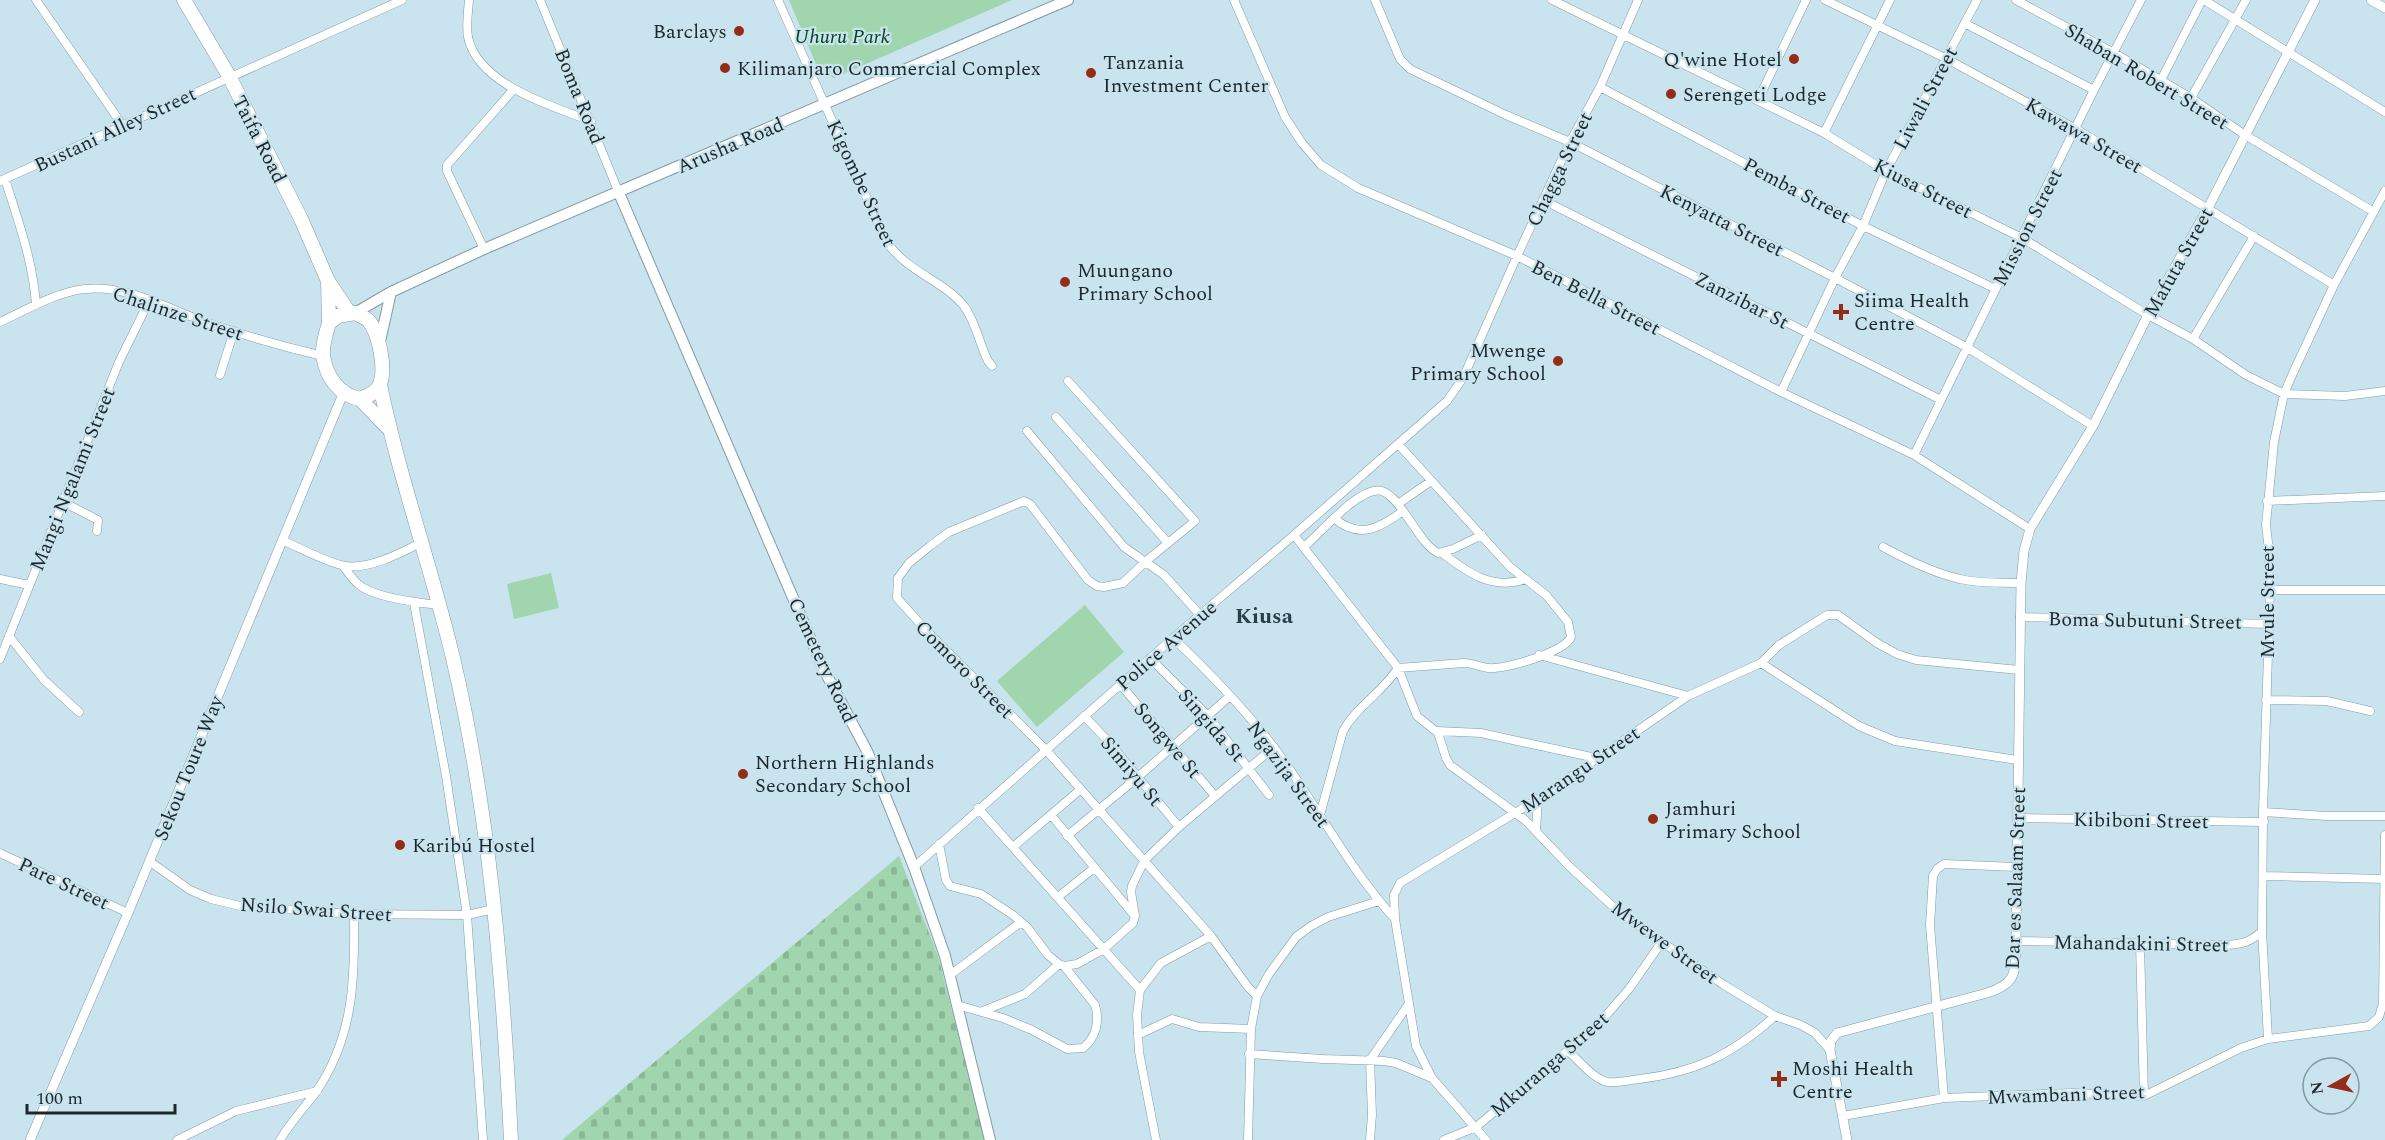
<svg xmlns="http://www.w3.org/2000/svg" width="2385" height="1140" viewBox="0 0 2385 1140" font-family="Spectral,serif">
	<style>
		.green { fill: #a1d5ad }
		.cemetery { fill: url(#cemetery-stones) }
		.lines { fill: none; stroke-linecap: round; stroke-linejoin: round }
		.minor-casing { stroke: #819ba4; stroke-width: 9 }
		.tertiary-casing { stroke: #819ba4; stroke-width: 10 }
		.secondary-casing { stroke: #819ba4; stroke-width: 12 }
		.trunk-casing { stroke: #819ba4; stroke-width: 15 }
		.minor { stroke: #fff; stroke-width: 8 }
		.tertiary { stroke: #fff; stroke-width: 9 }
		.secondary { stroke: #fff; stroke-width: 10 }
		.trunk { stroke: #fff; stroke-width: 14 }
		.poi-dot { fill: #952c17; stroke: #c9e4ee; stroke-width: 2 }
		.labels { text-anchor: middle; stroke-width: 4.5; stroke-linejoin: round; paint-order: stroke }
		.poi-label { font-size: 20px; fill: #1e282c; stroke: #c9e4ee; text-anchor: start }
		.park-label { font-size: 20px; font-style: italic; fill: #04431f; stroke: #c9e4ee }
		.street-label { font-size: 20px; fill: #1e282c; stroke: #c9e4ee }
		.quarter-label { font-size: 22px; font-weight: bold; fill: #294048; stroke: #c9e4ee }
	</style>
	<defs>
		<pattern id="cemetery-stones" width="16" height="16" patternUnits="userSpaceOnUse" patternTransform="scale(1.5)"><rect width="16" height="16" fill="#a1d5ad"/><path d="M2 7V4a2 2 0 0 1 4 0v3zM10 15v-3a2 2 0 0 1 4 0v3z" fill="#8ab795"/></pattern>
	</defs>
	<rect width="100%" height="100%" fill="#c9e4ee"/>
	<path class="green" d="M789 0H1012L834 78 818 69Z
		M551 573 559 608 514 619 507 584Z
		M1085 605 1124 652 1037 727 997 681Z"/>
	<path class="cemetery" d="M899 856 938 956 985 1140H562Z"/>
	<g class="lines">
		<defs>
			<path id="minor" d="M36 0 123 126
				M469 0C468 12 466 26 468 37 478 85 552 106 591 121
				M540 0 619 193
				M778 0 886 241C908 273 943 280 964 306 976 322 979 343 988 361L992 366
				M1234 0 1285 117 1302 143 1321 165 1358 188 1517 256 1781 392 1914 455 2030 529
				M1375 0 1400 59 1410 69 1506 115 1570 142 1835 278 1968 348 2093 426
				M1552 0 1824 133 1886 171 2022 238 2148 315 2193 339 2246 375 2284 394 2345 396 2385 391
				M1825 0 1947 59 2076 129 2334 285
				M2016 0 2114 53 2191 98 2245 135 2374 212
				M2204 0 2385 112
				M1966 24 2094 90
				M2161 80 2202 0
				M1600 87 1863 226 1996 289
				M2191 98 2246 0
				M1758 100 1806 0
				M1824 133 1890 0
				M5 179C18 220 33 261 36 305
				M0 181 402 0
				M1543 200 1941 400
				M484 249 447 171V165L514 89
				M0 322C26 310 56 292 85 289 127 284 170 310 208 323 246 336 284 347 323 356
				M2193 339 2254 236
				M220 375 234 331
				M1068 381 1195 521 1145 562 1123 583 1104 587 1097 586 1088 580 1030 504 1024 501 949 532 930 546 909 563 898 578 897 598 924 628 1046 750 1211 936 1248 987 1257 996
				M1781 392 1835 278 1863 226 1886 171 1977 0
				M1056 417 1168 543
				M1027 431 1124 547 1164 575 1200 615
				M1914 455 2094 90 2141 0
				M2267 501 2385 496
				M63 502 98 520 97 531
				M1398 504 1431 481
				M1334 518C1359 540 1380 528 1403 511
				M1294 535 1398 668 1417 716 1438 733 1446 758 1450 765 1525 820 1570 867 1620 913 1724 985 1775 1016 1801 1025 1815 1033 1830 1050
				M284 541C302 549 322 560 341 565 365 572 401 553 422 542
				M1304 547C1320 534 1360 485 1382 491 1393 495 1402 509 1408 518 1417 530 1425 546 1438 553L1453 549 1482 535
				M1883 547C1907 560 1933 573 1960 579 1980 584 2001 582 2021 583
				M1442 553C1467 572 1492 591 1525 579
				M343 566C348 572 352 579 358 584 372 597 420 603 439 605
				M0 579 29 585
				M2270 590H2385
				M414 603 446 776 467 915 483 1140
				M2020 617 2269 624
				M9 636 44 680 79 712
				M1173 638C1213 676 1252 716 1284 761 1321 813 1351 871 1395 919
				M1539 655 1688 696
				M1150 658 1208 716 1269 795
				M0 659 119 362 149 301
				M1761 663 1859 726 1895 741 2017 760
				M1120 684 1215 796
				M2266 700 2327 701 2370 711
				M1084 716 1109 742 1179 827
				M1437 731 1481 733 1596 758
				M978 808 1140 990
				M2263 812 2327 816H2385
				M1051 815 1134 915
				M1320 815 1343 731C1357 706 1383 692 1398 668L1464 663C1473 663 1479 667 1488 668 1504 670 1565 652 1571 637L1568 622 1546 595 1510 567 1398 444
				M2019 818 2264 822
				M1536 830 1538 799
				M1067 836 1138 777 1230 696
				M939 844 946 880 950 886 981 894 1013 915 1027 927 1048 955 1059 964 1064 966 1077 964 1104 949 1133 923 1135 916 1131 892 1132 886 1144 861 1179 827 1274 747
				M1013 847 1081 789
				M0 853 128 913
				M149 861 190 890 211 899 240 906 354 914 467 915 494 909
				M914 867 1173 638 1294 535 1447 401 1463 378 1517 256 1570 142 1600 87 1638 0
				M2263 876 2384 879
				M1058 897 1094 868
				M2016 941 2227 945C2242 944 2251 942 2262 931
				M2140 944 2144 1096
				M950 975 1021 922
				M957 1005 1003 1018 1032 1030 1067 1049 1083 1048C1096 1038 1100 1021 1095 1005L1064 966
				M983 1011 1025 994 1059 964
				M1138 1035 1172 1019 1199 1027 1251 1029
				M2268 1039 2262 931 2263 812 2270 590 2269 551 2266 525 2274 442 2284 394 2293 373 2334 285 2385 191
				M1568 1051C1579 1060 1594 1080 1608 1082 1618 1083 1630 1080 1640 1079 1696 1072 1732 1055 1775 1016
				M1249 1054 1323 1059 1384 1061 1396 1063 1432 1078
				M1944 1098 1930 925 1933 876 1937 869 1944 864 2016 867
				M1843 1116 1944 1098 2073 1093 2144 1096 2241 1048 2268 1039 2369 1026 2379 1017 2383 1003 2385 835
				M177 1140 236 1111 317 1091
				M280 1140C290 1123 304 1108 316 1092 354 1037 355 978 354 914
				M1156 1140 1139 1052 1137 1015 1140 990 1161 963 1211 936
				M1248 1140 1251 1029 1257 996 1269 974 1296 937 1311 926 1328 917 1379 901
				M1370 1140 1372 1115 1370 1060 1408 1005
				M1444 1140 1476 1127 1596 1027 1629 989 1661 943
				M1486 1140 1432 1078 1416 1046 1395 919 1394 895 1400 883 1538 799 1688 696 1761 663 1779 645 1827 615H1838L1877 643 1897 654 1916 660 2019 670"/>
			<path id="tertiary" d="M2371 0 2385 8
				M30 1140 128 913 343 394
				M1847 1140 1830 1050 1831 1041 1837 1033 1987 993C2019 983 2015 970 2016 941L2021 583 2024 551 2030 529 2093 426 2148 315 2208 208 2315 0"/>
			<path id="secondary" d="M619 193 824 670 867 751 914 867 945 956 990 1140
				M355 313 391 292 484 249 1068 0
				M379 346 391 292"/>
			<path id="trunk" d="M184 0 229 76 301 219 328 281 350 314
				M328 281 329 323
				M355 313C359 315 364 317 368 320 379 332 387 371 379 386 376 393 367 396 360 399 339 395 326 377 323 355 322 345 326 333 329 323L338 316Z
				M380 385C399 477 431 566 453 658 490 816 503 978 511 1140
				M360 399 387 427"/>
		</defs>
		<use href="#minor" class="minor-casing"/>
		<use href="#tertiary" class="tertiary-casing"/>
		<use href="#secondary" class="secondary-casing"/>
		<use href="#trunk" class="trunk-casing"/>
		<use href="#minor" class="minor"/>
		<use href="#tertiary" class="tertiary"/>
		<use href="#secondary" class="secondary"/>
		<use href="#trunk" class="trunk"/>
	</g>
	<g class="poi-dot">
		<circle cx="739" cy="31" r="6"/>
		<circle cx="1794" cy="59" r="6"/>
		<circle cx="725" cy="68" r="6"/>
		<circle cx="1091" cy="73" r="6"/>
		<circle cx="1671" cy="94" r="6"/>
		<circle cx="1065" cy="282" r="6"/>
		<path d="M1838 303h6v6h6v6h-6v6h-6v-6h-6v-6h6z"/>
		<circle cx="1558" cy="361" r="6"/>
		<circle cx="743" cy="774" r="6"/>
		<circle cx="1653" cy="819" r="6"/>
		<circle cx="400" cy="845" r="6"/>
		<path d="M1776 1070h6v6h6v6h-6v6h-6v-6h-6v-6h6z"/>
	</g>
	<g class="labels">
		<g class="poi-label">
			<text x="727" y="38" text-anchor="end">Barclays</text>
			<text x="1782" y="66" text-anchor="end">Q'wine Hotel</text>
			<text x="1103" y="69">Tanzania<tspan x="1103" dy="23">Investment Center</tspan></text>
			<text x="737" y="75">Kilimanjaro Commercial Complex</text>
			<text x="1683" y="101">Serengeti Lodge</text>
			<text x="1077" y="277">Muungano<tspan x="1077" dy="23">Primary School</tspan></text>
			<text x="1854" y="307">Siima Health<tspan x="1854" dy="23">Centre</tspan></text>
			<text x="1546" y="357" text-anchor="end">Mwenge<tspan x="1546" dy="23">Primary School</tspan></text>
			<text x="755" y="769">Northern Highlands<tspan x="755" dy="23">Secondary School</tspan></text>
			<text x="1665" y="815">Jamhuri<tspan x="1665" dy="23">Primary School</tspan></text>
			<text x="412" y="852">Karibú Hostel</text>
			<text x="1792" y="1075">Moshi Health<tspan x="1792" dy="23">Centre</tspan></text>
		</g>
		<g class="park-label">
			<text x="842" y="43">Uhuru Park</text>
		</g>
		<g class="street-label">
			<text transform="translate(2147 76) rotate(31)" y="7">Shaban Robert Street</text>
			<text transform="translate(580 96) rotate(68)" y="7">Boma Road</text>
			<text transform="translate(1925 98) rotate(-62)" y="7">Liwali Street</text>
			<text transform="translate(115 129) rotate(-25)" y="7">Bustani Alley Street</text>
			<text transform="translate(2084 135) rotate(30)" y="7">Kawawa Street</text>
			<text transform="translate(260 139) rotate(63)" y="7">Taifa Road</text>
			<text transform="translate(730 145) rotate(-23)" y="7">Arusha Road</text>
			<text transform="translate(1559 169) rotate(-64)" y="7">Chagga Street</text>
			<text transform="translate(862 183) rotate(65)" y="7">Kigombe Street</text>
			<text transform="translate(1923 188) rotate(27)" y="7">Kiusa Street</text>
			<text transform="translate(1797 190) rotate(28)" y="7">Pemba Street</text>
			<text transform="translate(1722 220) rotate(27)" y="7">Kenyatta Street</text>
			<text transform="translate(2027 227) rotate(-63)" y="7">Mission Street</text>
			<text transform="translate(2178 262) rotate(-61)" y="7">Mafuta Street</text>
			<text transform="translate(1596 297) rotate(27)" y="7">Ben Bella Street</text>
			<text transform="translate(1742 300) rotate(27)" y="7">Zanzibar St</text>
			<text transform="translate(178 313) rotate(18)" y="7">Chalinze Street</text>
			<text transform="translate(72 479) rotate(-68)" y="7">Mangi Ngalami Street</text>
			<text transform="translate(2267 602) rotate(-90)" y="7">Mvule Street</text>
			<text transform="translate(2145 620) rotate(1)" y="7">Boma Subutuni Street</text>
			<text transform="translate(1166 645) rotate(-41)" y="7">Police Avenue</text>
			<text transform="translate(823 660) rotate(65)" y="7">Cemetery Road</text>
			<text transform="translate(965 669) rotate(45)" y="7">Comoro Street</text>
			<text transform="translate(1212 725) rotate(49)" y="7">Singida St</text>
			<text transform="translate(1168 740) rotate(50)" y="7">Songwe St</text>
			<text transform="translate(188 768) rotate(-68)" y="7">Sekou Toure Way</text>
			<text transform="translate(1580 769) rotate(-34)" y="7">Marangu Street</text>
			<text transform="translate(1132 771) rotate(50)" y="7">Simiyu St</text>
			<text transform="translate(1289 774) rotate(54)" y="7">Ngazija Street</text>
			<text transform="translate(2141 820) rotate(1)" y="7">Kibiboni Street</text>
			<text transform="translate(2015 878) rotate(-88)" y="7">Dar es Salaam Street</text>
			<text transform="translate(64 883) rotate(25)" y="7">Pare Street</text>
			<text transform="translate(316 909) rotate(4)" y="7">Nsilo Swai Street</text>
			<text transform="translate(1665 942) rotate(36)" y="7">Mwewe Street</text>
			<text transform="translate(2141 943) rotate(1)" y="7">Mahandakini Street</text>
			<text transform="translate(1549 1064) rotate(-41)" y="7">Mkuranga Street</text>
			<text transform="translate(2066 1094) rotate(-2)" y="7">Mwambani Street</text>
		</g>
		<g class="quarter-label">
			<text x="1264" y="623">Kiusa</text>
		</g>
	</g>
	<g transform="translate(2331 1086) rotate(262)"><circle r="28" fill="#c9e4ee" stroke="#8599a0" stroke-width="1.5"/>
	<path d="M0-4.5L10 22L0 15L-10 22Z" fill="#952c17"/>
	<text y="-9" font-size="16" font-weight="bold" text-anchor="middle" fill="#1e282c">N</text>
	</g>
	<path d="M27 1104v9h148v-9" fill="none" stroke="#1e282c" stroke-width="3"/>
	<text x="36" y="1104" font-size="18" fill="#1e282c" stroke="#c9e4ee" stroke-width="4.5" paint-order="stroke">100 m</text>
</svg>
